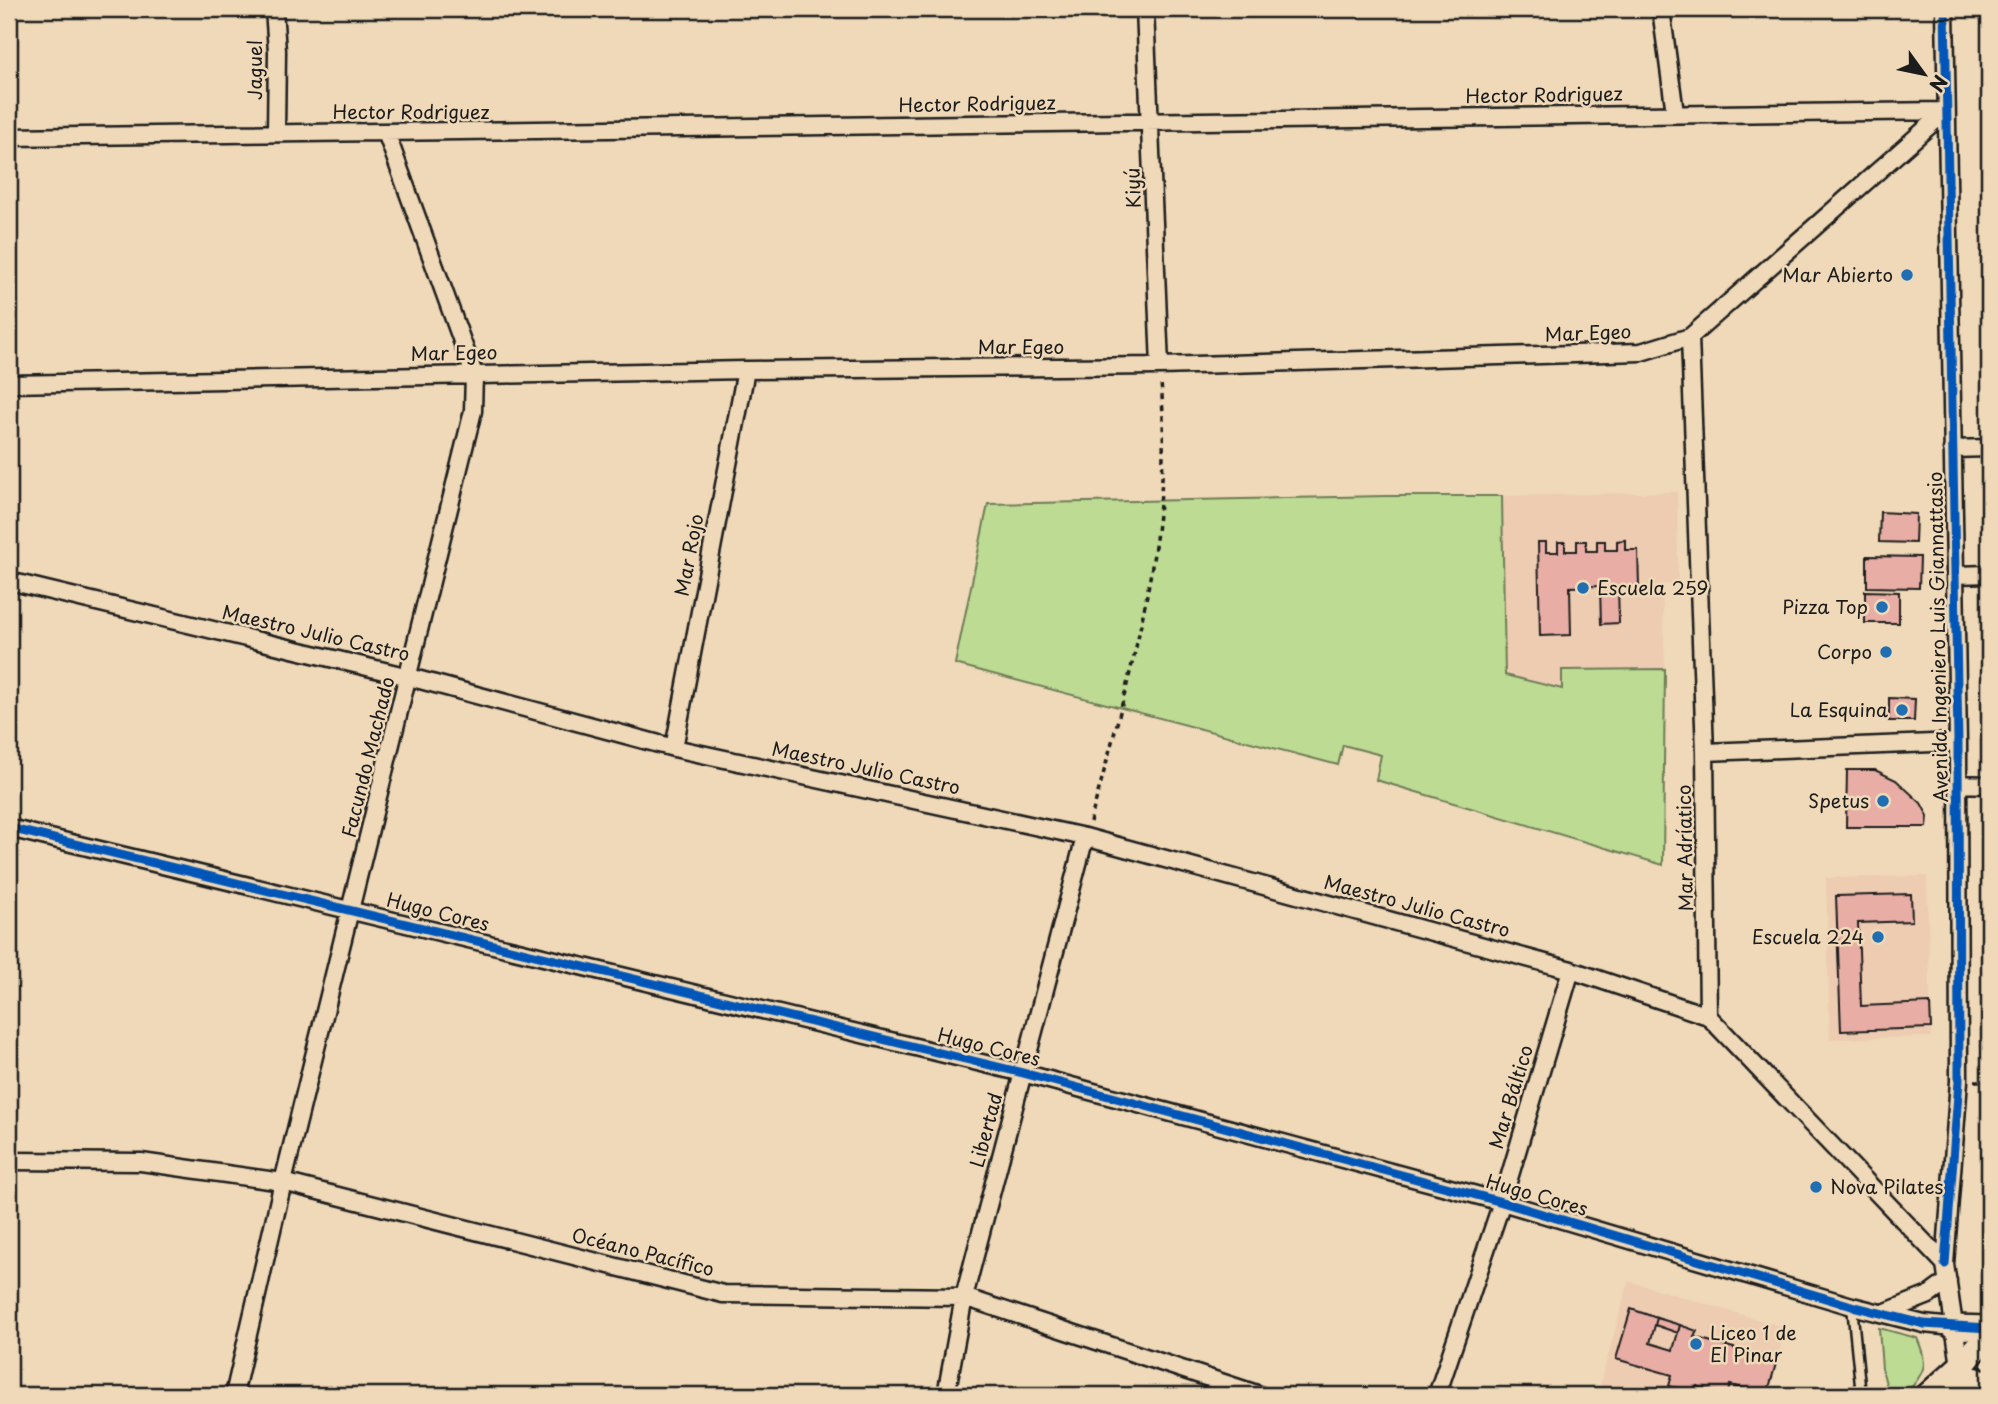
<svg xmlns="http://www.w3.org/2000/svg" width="1998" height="1404" viewBox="0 0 1998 1404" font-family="'Playpen Sans',sans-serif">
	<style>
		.built { fill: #edccb2 }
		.green { fill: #bedb93; stroke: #6d7c58; stroke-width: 2 }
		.building { fill: #e8aea5; stroke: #1c1c1c; stroke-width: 2 }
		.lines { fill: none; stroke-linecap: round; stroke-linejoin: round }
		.lane-casing { stroke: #1c1c1c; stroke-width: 13 }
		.street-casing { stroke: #1c1c1c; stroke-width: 21 }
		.secondary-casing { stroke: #1c1c1c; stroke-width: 28 }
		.primary-casing { stroke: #1c1c1c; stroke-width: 32 }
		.path { stroke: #1c1c1c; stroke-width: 3.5; stroke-dasharray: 5 5; stroke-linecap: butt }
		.lane { stroke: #efd9b8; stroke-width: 8 }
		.street { stroke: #efd9b8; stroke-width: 16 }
		.secondary { stroke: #efd9b8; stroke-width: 23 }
		.primary { stroke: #efd9b8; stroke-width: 26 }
		.cycleway-casing { stroke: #efd9b8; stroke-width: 13 }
		.cycleway { stroke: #0057b8; stroke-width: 9 }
		.poi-dot { fill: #1f6fb2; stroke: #efd9b8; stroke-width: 2.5 }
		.labels { text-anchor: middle; stroke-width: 5; stroke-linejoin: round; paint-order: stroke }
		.street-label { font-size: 19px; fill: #1c1c1c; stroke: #efd9b8 }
		.poi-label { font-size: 19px; fill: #1c1c1c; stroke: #efd9b8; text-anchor: end }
	</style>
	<rect width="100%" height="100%" fill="#efd9b8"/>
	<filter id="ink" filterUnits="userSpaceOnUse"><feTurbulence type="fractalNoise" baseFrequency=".0143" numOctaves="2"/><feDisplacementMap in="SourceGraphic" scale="14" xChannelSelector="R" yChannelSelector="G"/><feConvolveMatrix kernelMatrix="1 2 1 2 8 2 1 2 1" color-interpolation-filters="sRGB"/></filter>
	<g filter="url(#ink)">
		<path class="built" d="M1677 492 1678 584H1662L1665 669 1562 670V689L1505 675 1502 496Z
			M1927 876 1931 1037 1830 1039 1826 878Z
			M1629 1281 1786 1328 1767 1395H1597Z"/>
		<path class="green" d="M1386 496H1502L1505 675 1562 689V670L1665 669 1663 865 1376 780 1381 755 1343 745 1338 765 955 664 988 504Z
			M1879 1328 1917 1338C1930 1367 1924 1372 1905 1395H1889L1882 1369Z"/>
		<path class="building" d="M1880 512 1916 514 1915 543 1879 542Z
			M1625 540V550H1638L1639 586H1618L1619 623 1601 624 1600 586 1570 587 1571 635 1540 636 1538 542H1546V552H1558V542H1565V551H1577V541H1586V551H1597V541H1605V550H1617V541Z
			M1867 556 1920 557 1919 588 1867 587Z
			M1865 591 1899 592V623H1865Z
			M1889 698 1915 699 1914 721H1889Z
			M1847 770H1875L1896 780 1921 803 1928 816 1927 827H1846Z
			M1911 894 1912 921 1858 923 1861 1006 1930 1003 1931 1028 1841 1031 1836 896Z
			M1631 1309 1657 1318 1650 1343 1673 1350 1680 1325 1697 1331 1694 1337 1777 1360 1767 1395H1745L1747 1389 1730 1385 1727 1395 1697 1386 1695 1392 1669 1386 1672 1375 1616 1359Z
			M1657 1318 1680 1325 1678 1333 1655 1325Z"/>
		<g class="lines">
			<defs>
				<path id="lane" d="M1852 1306 1861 1395"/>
				<path id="street" d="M274 9 277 51 276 132
					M1145 9 1160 366
					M1661 9 1675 113
					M1945 9 1958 742 1959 1081 1945 1264 1960 1366V1395
					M9 137 1946 111
					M1690 337 1705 752 1708 1016 1945 1264
					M9 384 746 370 1160 366 1641 352 1690 337 1946 111
					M1952 449 1989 448
					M1955 575 1989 574
					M9 581 409 677 674 748 1085 837 1571 970 1708 1016
					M674 748 746 370
					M1705 752 1958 742
					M1958 784 1989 785
					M9 828 1023 1073 1502 1202 1852 1306 1924 1324 1953 1327
					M9 1161 141 1162 283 1182 723 1294 964 1297 1260 1395
					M1886 1312 1929 1295 1948 1281
					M234 1395 283 1182 473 411 474 374 387 135
					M946 1395 964 1297 1085 837
					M1437 1395 1502 1202 1571 970"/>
				<path id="secondary" d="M1953 1327 1989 1328
					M1928 1395 1967 1360 1989 1332"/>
				<path id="primary" d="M1960 1378 1989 1384"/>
			</defs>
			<use href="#lane" class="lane-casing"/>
			<use href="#street" class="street-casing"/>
			<use href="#secondary" class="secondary-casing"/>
			<use href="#primary" class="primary-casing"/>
			<path class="path" d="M1090 822C1129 680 1174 531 1161 383
				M1975 1081H1989"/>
			<use href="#lane" class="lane"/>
			<use href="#street" class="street"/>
			<use href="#secondary" class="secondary"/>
			<use href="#primary" class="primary"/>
			<defs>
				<path id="cycleway" d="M1945 9 1958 742 1959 1081 1945 1264
					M9 828 1023 1073 1502 1202 1852 1306 1924 1324 1989 1328"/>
			</defs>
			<use href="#cycleway" class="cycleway-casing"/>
			<use href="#cycleway" class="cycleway"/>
		</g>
	</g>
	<g class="poi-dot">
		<circle cx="1907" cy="275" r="7"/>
		<circle cx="1583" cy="588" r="7"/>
		<circle cx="1882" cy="607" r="7"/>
		<circle cx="1886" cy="652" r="7"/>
		<circle cx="1902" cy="710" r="7"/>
		<circle cx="1883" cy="801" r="7"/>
		<circle cx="1878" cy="937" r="7"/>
		<circle cx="1816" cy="1187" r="7"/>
		<circle cx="1696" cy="1344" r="7"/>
	</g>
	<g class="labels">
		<g class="street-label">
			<text transform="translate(255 70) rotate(-90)" y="7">Jaguel</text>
			<text transform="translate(1544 95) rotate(-1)" y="7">Hector Rodriguez</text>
			<text transform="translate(977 104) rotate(-1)" y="7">Hector Rodriguez</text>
			<text x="411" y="119">Hector Rodriguez</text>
			<text transform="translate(1133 188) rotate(-92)" y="7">Kiyú</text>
			<text transform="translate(1588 333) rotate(-2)" y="7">Mar Egeo</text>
			<text x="1021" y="354">Mar Egeo</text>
			<text transform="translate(454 353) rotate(-1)" y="7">Mar Egeo</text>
			<text transform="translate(689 555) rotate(-79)" y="7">Mar Rojo</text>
			<text transform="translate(316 633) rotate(13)" y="7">Maestro Julio Castro</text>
			<text transform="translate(1938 637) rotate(-91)" y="7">Avenida Ingeniero Luis Giannattasio</text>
			<text transform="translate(368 757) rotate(-76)" y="7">Facundo Machado</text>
			<text transform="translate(866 768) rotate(12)" y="7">Maestro Julio Castro</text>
			<text transform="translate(1685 848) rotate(-91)" y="7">Mar Adríatico</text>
			<text transform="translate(1417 906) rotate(15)" y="7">Maestro Julio Castro</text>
			<text transform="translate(438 912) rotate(14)" y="7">Hugo Cores</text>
			<text transform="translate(989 1047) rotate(14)" y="7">Hugo Cores</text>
			<text transform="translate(1511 1097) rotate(-73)" y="7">Mar Báltico</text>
			<text transform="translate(986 1130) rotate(-75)" y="7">Libertad</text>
			<text transform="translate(1537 1195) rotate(16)" y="7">Hugo Cores</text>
			<text transform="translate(643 1252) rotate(14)" y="7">Océano Pacífico</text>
		</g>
		<g class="poi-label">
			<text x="1893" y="282">Mar Abierto</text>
			<text x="1597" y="595" text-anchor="start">Escuela 259</text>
			<text x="1868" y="614">Pizza Top</text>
			<text x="1872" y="659">Corpo</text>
			<text x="1888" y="717">La Esquina</text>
			<text x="1869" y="808">Spetus</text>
			<text x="1864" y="944">Escuela 224</text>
			<text x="1830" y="1194" text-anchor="start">Nova Pilates</text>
			<text x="1710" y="1340" text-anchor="start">Liceo 1 de<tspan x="1710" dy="22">El Pinar</tspan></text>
		</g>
	</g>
	<rect width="1998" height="1404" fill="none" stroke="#efd9b8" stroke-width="35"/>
	<rect x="18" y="18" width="1963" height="1369" fill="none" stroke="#1c1c1c" stroke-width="2.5" filter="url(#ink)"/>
	<g transform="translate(1924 74) rotate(123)" stroke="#efd9b8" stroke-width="5" paint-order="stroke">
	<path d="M0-5L12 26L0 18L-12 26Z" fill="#1c1c1c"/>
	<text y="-10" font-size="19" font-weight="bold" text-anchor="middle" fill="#1c1c1c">N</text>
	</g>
</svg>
